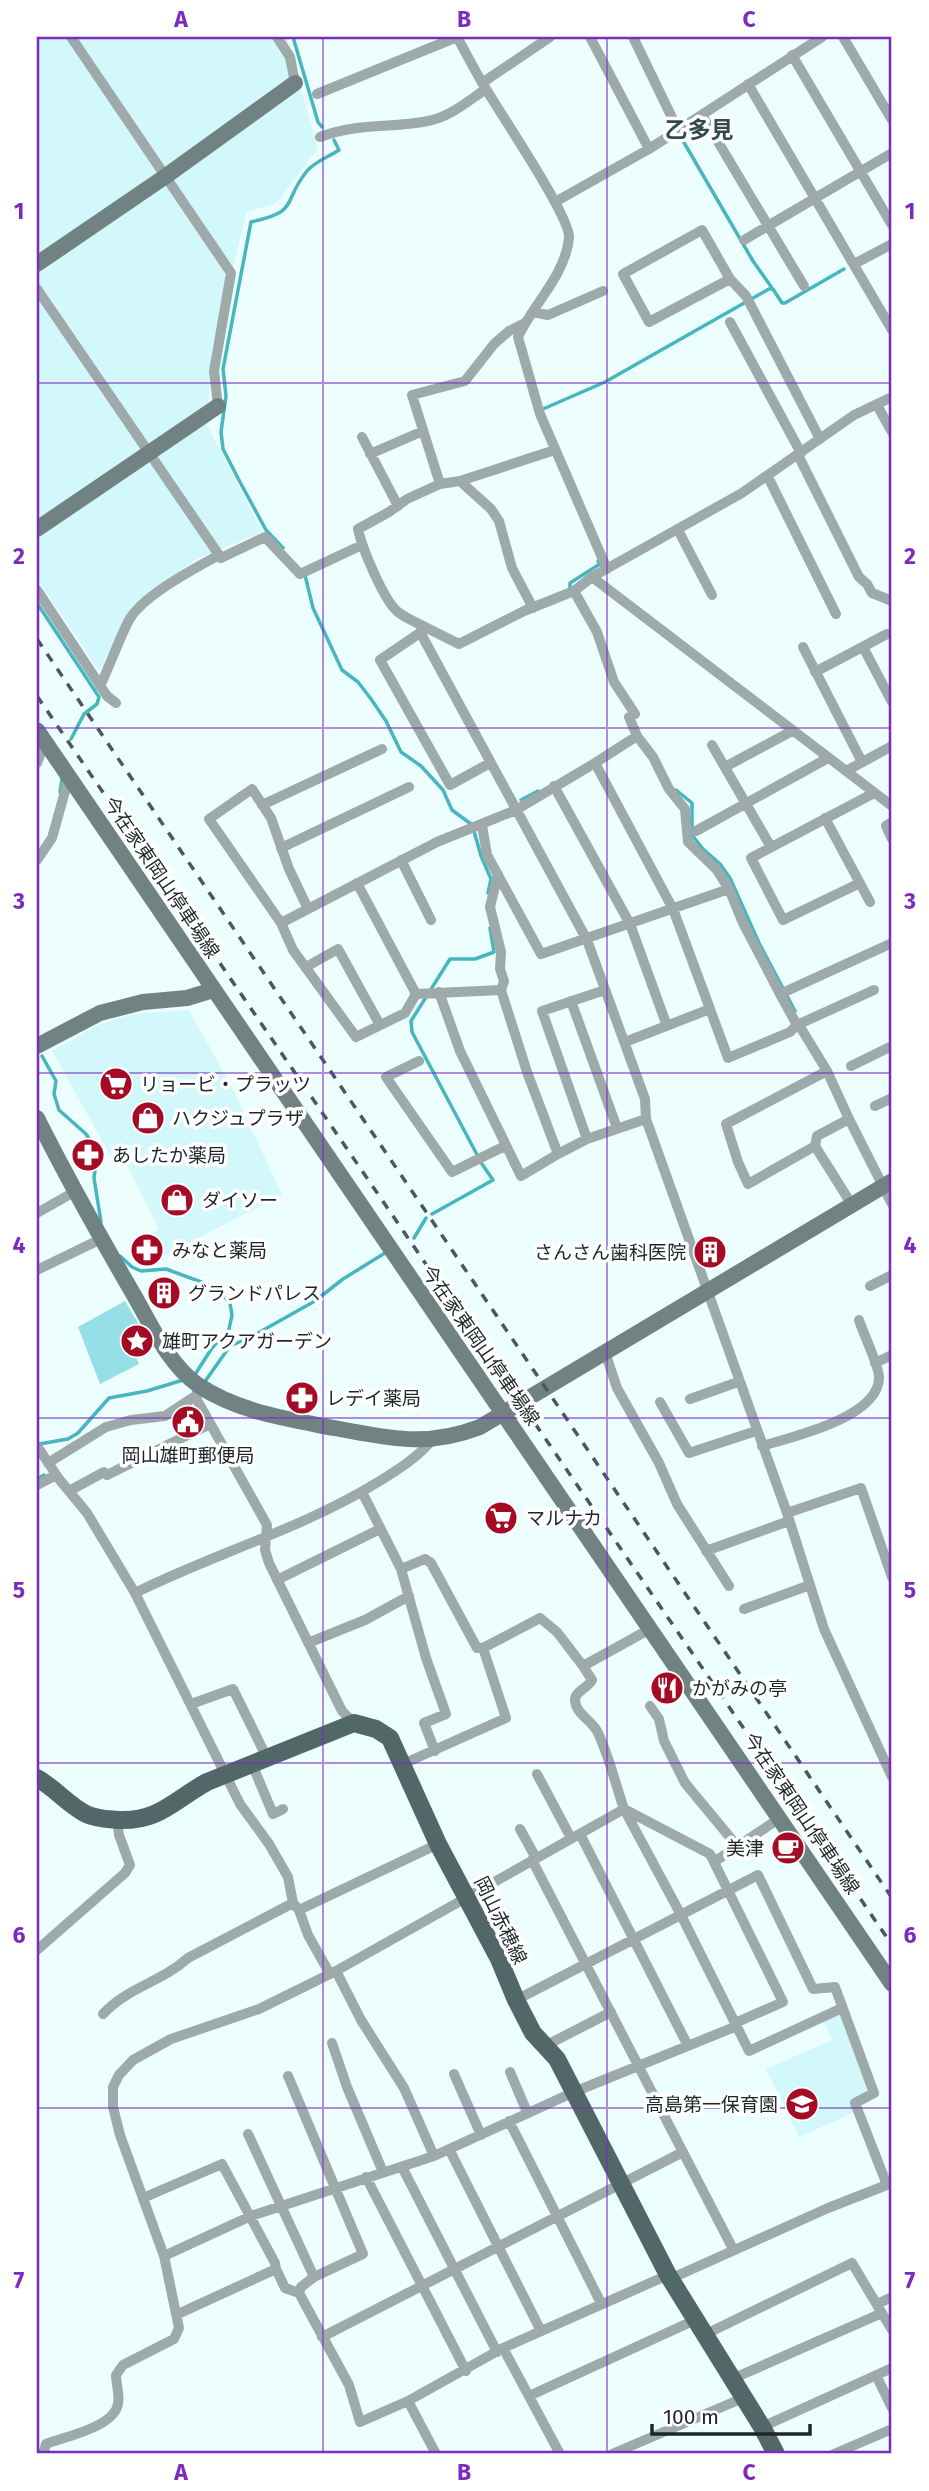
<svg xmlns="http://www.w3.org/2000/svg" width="929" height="2491" viewBox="0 0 929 2491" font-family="'Fira Sans','Noto Sans JP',sans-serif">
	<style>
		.built { fill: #d2f8fb }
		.green { fill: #95e0e6 }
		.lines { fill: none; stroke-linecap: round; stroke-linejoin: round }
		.stream { stroke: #48b6be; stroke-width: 3.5 }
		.street { stroke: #9ea9aa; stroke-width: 10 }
		.secondary { stroke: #718283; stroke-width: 16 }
		.primary { stroke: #526768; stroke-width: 18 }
		.rail { stroke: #4c5758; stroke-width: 3.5; stroke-dasharray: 9 9; stroke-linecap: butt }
		.grid { fill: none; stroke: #7b2cbf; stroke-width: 2; stroke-opacity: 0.55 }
		.labels { text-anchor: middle; stroke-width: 7; stroke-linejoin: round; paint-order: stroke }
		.street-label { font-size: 19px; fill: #1d2728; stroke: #fff }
		.poi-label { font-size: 19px; fill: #1d2728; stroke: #fff; text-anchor: start }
		.quarter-label { font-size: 23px; font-weight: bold; fill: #324a4c; stroke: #fff }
		.neatline { fill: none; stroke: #7b2cbf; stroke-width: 2.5 }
		.grid-label { font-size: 23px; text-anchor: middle; font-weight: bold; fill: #7b2cbf }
	</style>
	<rect width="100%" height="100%" fill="#edfeff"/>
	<path class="built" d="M37 37H287L318 148 277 203 247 212 212 347 207 425 262 532 195 560 132 606 99 671 37 578Z
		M189 1010 234 1091 282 1195 159 1258 147 1236 159 1229 123 1157 114 1162 52 1051 98 1025 133 1014Z
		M838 2014 842 2015 870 2088 853 2113 799 2137 766 2069 832 2040 823 2020Z"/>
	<path class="green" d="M125 1301 148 1340 133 1349 139 1364 100 1384 78 1327Z"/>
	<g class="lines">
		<path class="stream" d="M293 37 318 122 322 127
			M679 134 753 261 772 288
			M543 409 605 382 769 289H773L782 303H785L844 269
			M283 548 266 530 240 482 223 449 221 432 226 396 223 369 251 222C301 211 281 203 307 171 314 162 330 156 339 150L334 140
			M305 575 313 608 342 670 358 682 371 699 386 721 401 752 421 766 443 790 452 810 471 824
			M570 589V583L600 564 598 561
			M37 603 99 697 97 704 84 714 71 739
			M676 790 692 803V827
			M60 792 62 779
			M521 800 538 791
			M474 831 481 856 491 879 488 893
			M692 835 703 849 720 864 730 878 759 943 795 1011
			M42 1056 56 1081 54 1094 59 1110 86 1134 97 1152 94 1178 101 1222
			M432 1214 493 1180 482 1164 412 1032 411 1021 450 959H475L494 952 490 928
			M414 1238 426 1218
			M120 1256 132 1267 141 1271 166 1269 215 1287 230 1303 232 1315 229 1329 212 1348 196 1373
			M206 1380 230 1346 251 1337 315 1301 343 1279 385 1253
			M39 1444 68 1439 78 1433 109 1398 147 1391 183 1380
			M37 1479 44 1475"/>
		<path class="street" d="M71 37 231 273 214 371 218 406
			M277 37 290 57 295 83
			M457 37C466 53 474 69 483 84 497 109 571 217 569 238 565 276 533 304 518 337L540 414 607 569
			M590 37 649 149
			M633 37 678 130
			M843 37 892 120
			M792 55 892 225
			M482 83 550 37
			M748 84 892 330
			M317 94 457 37
			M702 115 804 286
			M320 137C360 122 389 129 428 121 450 117 468 101 486 89
			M555 202 649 149 822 37
			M744 240 892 153
			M854 264 892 244
			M730 279 649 322 623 274 702 230 730 279 746 296 820 439
			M37 289 219 555
			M533 312 548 315 603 291
			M730 322 801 453
			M877 405 892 432
			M362 437 398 506
			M370 454 423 431
			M798 455 859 577 867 584 872 593 892 601
			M768 477 836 614
			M460 481 491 509 499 521 512 568 533 608
			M440 484 412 395 465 381 494 344 509 331 525 323
			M678 530 712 595
			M592 577 892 806
			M37 590 107 696 116 703
			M574 591 597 632 614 682 635 714 629 717 637 736
			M427 628C418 623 407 619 398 612 384 601 362 548 358 529L389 512 407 499 440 484 460 481 555 450
			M420 632 587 940 645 1099 646 1119 787 1513 824 1629 892 1777
			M803 647 862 762
			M863 647 892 702
			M815 672 887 634
			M100 686C110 665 118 642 128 622 140 597 195 568 219 555L221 558 265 537 300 574 362 545
			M712 745 771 847
			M37 763 45 742
			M490 763 450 785 380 660 427 628 459 644 524 611 574 591 592 577 742 493 854 415 892 397
			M595 763 637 736 653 757 669 789 685 809 688 842 717 870 729 889
			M725 767 792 731
			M846 771 892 746
			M554 786 630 924 667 1026
			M262 805 382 749
			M825 818 870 902
			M892 822 886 826 892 839
			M482 825 487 855 541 954 729 889 743 923 780 994 892 943
			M696 831 828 758
			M281 848 409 787
			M37 860 52 838 69 777
			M401 860 431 920
			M498 874 490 907 501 952 500 969 504 981 501 990
			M357 883 416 994
			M860 883 783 920 751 858 874 793
			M308 909 289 869 271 818 252 789 209 819 281 923 293 950 356 1037 405 1013 416 994 501 990 527 1072 558 1154 587 1139 646 1119
			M281 923 437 842 516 810 595 763 673 909 710 1009 625 1042
			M306 967 338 949 380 1025
			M874 990 797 1025 802 1030 827 1071 849 1119 892 1204
			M439 992 460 1051 521 1176 558 1154
			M571 1001 617 1128
			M710 1009 728 1058 790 1032 797 1025 780 994
			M419 1061 386 1077 452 1172 505 1146
			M851 1066 892 1046
			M875 1106 892 1098
			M849 1119 817 1136 815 1146 852 1205
			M587 1139 542 1011 605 990
			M815 1146 748 1184 738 1162 726 1124 827 1071
			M37 1213 74 1192
			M37 1270 101 1239
			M870 1286 892 1275
			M605 1352 617 1388 659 1463 677 1504 729 1586
			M875 1363 892 1355
			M197 1384V1400L267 1525 265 1550 269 1563 342 1711 354 1723
			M690 1399 738 1382
			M660 1402 689 1453 756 1431
			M37 1446 59 1479 87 1513 135 1593 240 1804 269 1844 288 1877 293 1903 299 1910 308 1935 330 1974
			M762 1446C792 1437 880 1417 879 1377 879 1366 863 1333 859 1320
			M48 1463 106 1427 131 1420 165 1416 197 1395
			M37 1485 56 1475
			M69 1491 104 1472 107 1475 210 1424
			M362 1492 401 1569 426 1658 446 1714 424 1723 435 1751
			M787 1513 861 1488 892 1577
			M706 1551 789 1521
			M401 1569 425 1559 431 1563 477 1648H483
			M277 1580 380 1529
			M135 1593C215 1553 302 1529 378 1482 399 1469 417 1458 433 1439
			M744 1609 810 1585
			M650 1629 583 1666 592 1680C588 1688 575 1691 575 1700 575 1713 592 1721 597 1731 609 1755 615 1783 624 1809L710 1854 783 2002 735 2023
			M308 1643 365 1620 409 1596
			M191 1704 233 1689 267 1758
			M650 1706 659 1719 664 1741 685 1783 738 1847
			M252 1764 273 1814 283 1809
			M403 1764 506 1718 483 1648 540 1618 557 1632 583 1666
			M537 1774 571 1838
			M520 1829 536 1858
			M580 1834 688 2046
			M532 1860 733 2249
			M714 1862 780 1818
			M299 1910 438 1844
			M37 1950 125 1873 130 1865 119 1835 117 1819
			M336 1971 361 2020 404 2088 434 2156
			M516 2000 758 1875 813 1989 835 1987 874 2093 855 2103 887 2185
			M103 2014C128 1987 160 1983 188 1958L293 1903
			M332 2043 347 2087 383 2172
			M543 2047 611 2012
			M510 2072 527 2112
			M454 2074 481 2135
			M288 2076 363 2254 314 2277
			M509 2121 601 2303
			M248 2134 314 2277 301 2287 299 2293 349 2385 360 2422 408 2401 503 2348 668 2275
			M449 2149 541 2331
			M402 2167 497 2352
			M366 2177 466 2371
			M143 2198 222 2164 275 2263 276 2269
			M164 2256 251 2216 434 2156 574 2092 737 2026
			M670 2279 828 2208 892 2183
			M877 2304 892 2297
			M178 2314 276 2269 285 2288 299 2293
			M704 2335 852 2263 892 2330
			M322 2337 683 2152
			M503 2348 560 2454
			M876 2375 892 2408
			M732 2379 882 2313
			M529 2396 695 2320
			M408 2401 436 2454
			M762 2427 892 2368
			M43 2454 46 2444C67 2436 114 2427 118 2404 120 2395 116 2384 116 2375L123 2365 174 2339 179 2328 164 2256 120 2135 113 2107V2087L119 2075 133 2060 171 2039 259 2009 336 1971 624 1809 681 1915 749 2051 842 2008
			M612 2454 743 2398
			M834 2454 892 2429"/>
		<path class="secondary" d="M37 264 166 176 295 83
			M37 529 218 406
			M37 730 892 1984
			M37 1046 100 1013 143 1002 187 998 213 990
			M37 1118C66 1176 98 1233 131 1290 150 1322 167 1363 198 1385 238 1412 288 1419 334 1428 390 1438 425 1448 480 1427L892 1181"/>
		<path class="primary" d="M37 1778C55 1788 68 1805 86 1814 96 1819 107 1819 118 1820 159 1822 174 1800 207 1782L354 1723 376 1729 390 1738 438 1844 499 1959 516 2000 533 2033 557 2059 668 2275 762 2427 776 2454"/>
		<path class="rail" d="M37 639 892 1898
			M37 696 892 1945"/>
	</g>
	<path class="grid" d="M323 37V2454M607 37V2454M37 383H892M37 728H892M37 1073H892M37 1418H892M37 1763H892M37 2108H892"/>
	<defs>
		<symbol id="supermarket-disc" viewBox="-11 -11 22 22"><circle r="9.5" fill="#a50b25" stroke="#fff"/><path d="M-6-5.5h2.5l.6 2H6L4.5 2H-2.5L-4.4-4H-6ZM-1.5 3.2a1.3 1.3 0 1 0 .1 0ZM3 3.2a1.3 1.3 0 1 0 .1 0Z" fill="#fff"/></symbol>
		<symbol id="shop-disc" viewBox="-11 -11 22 22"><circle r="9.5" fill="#a50b25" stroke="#fff"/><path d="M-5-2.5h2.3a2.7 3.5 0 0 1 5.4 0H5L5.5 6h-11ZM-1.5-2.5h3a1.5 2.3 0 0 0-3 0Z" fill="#fff"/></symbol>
		<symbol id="pharmacy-disc" viewBox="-11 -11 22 22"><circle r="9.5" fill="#a50b25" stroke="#fff"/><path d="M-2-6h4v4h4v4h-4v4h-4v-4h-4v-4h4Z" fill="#fff"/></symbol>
		<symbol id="building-disc" viewBox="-11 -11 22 22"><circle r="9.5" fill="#a50b25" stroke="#fff"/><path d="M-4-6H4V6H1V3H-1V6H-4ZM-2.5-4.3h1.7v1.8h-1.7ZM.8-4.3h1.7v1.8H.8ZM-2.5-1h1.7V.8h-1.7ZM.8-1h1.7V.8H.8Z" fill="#fff"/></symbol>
		<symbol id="sight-disc" viewBox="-11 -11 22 22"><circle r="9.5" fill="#a50b25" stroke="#fff"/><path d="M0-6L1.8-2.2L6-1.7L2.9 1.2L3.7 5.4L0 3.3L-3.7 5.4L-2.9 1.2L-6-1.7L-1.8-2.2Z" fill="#fff"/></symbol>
		<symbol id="civic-disc" viewBox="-11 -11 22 22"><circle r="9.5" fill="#a50b25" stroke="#fff"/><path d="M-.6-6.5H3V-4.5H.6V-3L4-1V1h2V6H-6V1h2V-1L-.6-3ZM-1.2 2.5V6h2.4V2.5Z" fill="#fff"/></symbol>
		<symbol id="restaurant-disc" viewBox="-11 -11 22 22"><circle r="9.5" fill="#a50b25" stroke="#fff"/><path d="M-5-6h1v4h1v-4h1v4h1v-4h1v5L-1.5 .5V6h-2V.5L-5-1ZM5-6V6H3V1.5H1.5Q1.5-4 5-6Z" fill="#fff"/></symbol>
		<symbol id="cafe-disc" viewBox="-11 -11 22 22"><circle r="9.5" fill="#a50b25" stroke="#fff"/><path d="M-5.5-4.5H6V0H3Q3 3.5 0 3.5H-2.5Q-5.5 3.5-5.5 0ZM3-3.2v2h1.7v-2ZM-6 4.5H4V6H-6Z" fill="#fff"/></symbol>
		<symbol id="school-disc" viewBox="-11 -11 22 22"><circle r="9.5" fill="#a50b25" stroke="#fff"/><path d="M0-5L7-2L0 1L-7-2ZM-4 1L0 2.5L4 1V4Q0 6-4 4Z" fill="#fff"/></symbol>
	</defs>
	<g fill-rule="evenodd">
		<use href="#supermarket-disc" x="97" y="1065" width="38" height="38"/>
		<use href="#shop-disc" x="129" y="1099" width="38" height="38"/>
		<use href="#pharmacy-disc" x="69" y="1136" width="38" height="38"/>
		<use href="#shop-disc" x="158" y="1181" width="38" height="38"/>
		<use href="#pharmacy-disc" x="128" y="1231" width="38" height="38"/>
		<use href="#building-disc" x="691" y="1233" width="38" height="38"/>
		<use href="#building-disc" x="145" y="1274" width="38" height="38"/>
		<use href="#sight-disc" x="118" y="1322" width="38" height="38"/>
		<use href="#pharmacy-disc" x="283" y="1379" width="38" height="38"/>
		<use href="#civic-disc" x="169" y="1403" width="38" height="38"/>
		<use href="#supermarket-disc" x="482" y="1499" width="38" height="38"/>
		<use href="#restaurant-disc" x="648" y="1669" width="38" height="38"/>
		<use href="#cafe-disc" x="769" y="1829" width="38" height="38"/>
		<use href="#school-disc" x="783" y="2085" width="38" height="38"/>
	</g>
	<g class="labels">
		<g class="street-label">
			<text transform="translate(162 877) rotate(56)" y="7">今在家東岡山停車場線</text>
			<text transform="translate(481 1345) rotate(55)" y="7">今在家東岡山停車場線</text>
			<text transform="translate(802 1813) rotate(56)" y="7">今在家東岡山停車場線</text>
			<text transform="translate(501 1920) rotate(64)" y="7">岡山赤穂線</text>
		</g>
		<g class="poi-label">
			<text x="140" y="1091">リョービ・プラッツ</text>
			<text x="172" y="1125">ハクジュプラザ</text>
			<text x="112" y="1162">あしたか薬局</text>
			<text x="202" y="1207">ダイソー</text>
			<text x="172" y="1257">みなと薬局</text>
			<text x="686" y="1259" text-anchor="end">さんさん歯科医院</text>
			<text x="188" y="1300">グランドパレス</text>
			<text x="162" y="1348">雄町アクアガーデン</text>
			<text x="326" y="1405">レデイ薬局</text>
			<text x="188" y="1462" text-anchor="middle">岡山雄町郵便局</text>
			<text x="526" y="1525">マルナカ</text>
			<text x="692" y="1695">かがみの亭</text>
			<text x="764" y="1855" text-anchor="end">美津</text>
			<text x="778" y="2111" text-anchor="end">高島第一保育園</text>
		</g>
		<g class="quarter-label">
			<text x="699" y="138">乙多見</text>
		</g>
	</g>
	<rect width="929" height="2491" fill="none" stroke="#ffffff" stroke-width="77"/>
	<path d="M652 2424v10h158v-10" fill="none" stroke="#1d2728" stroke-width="3.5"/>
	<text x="663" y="2424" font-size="21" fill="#1d2728" stroke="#ffffff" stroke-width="5" paint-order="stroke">100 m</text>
	<rect x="38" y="38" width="852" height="2414" class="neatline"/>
	<g class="grid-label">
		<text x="181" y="27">A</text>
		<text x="464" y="27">B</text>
		<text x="749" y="27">C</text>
		<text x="19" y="219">1</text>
		<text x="910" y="219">1</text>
		<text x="19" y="564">2</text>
		<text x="910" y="564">2</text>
		<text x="19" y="909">3</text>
		<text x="910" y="909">3</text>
		<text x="19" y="1253">4</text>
		<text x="910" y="1253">4</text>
		<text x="19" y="1598">5</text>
		<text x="910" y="1598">5</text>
		<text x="19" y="1943">6</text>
		<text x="910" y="1943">6</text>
		<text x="19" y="2288">7</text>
		<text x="910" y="2288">7</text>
		<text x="181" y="2480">A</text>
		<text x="464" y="2480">B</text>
		<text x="749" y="2480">C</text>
	</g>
</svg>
